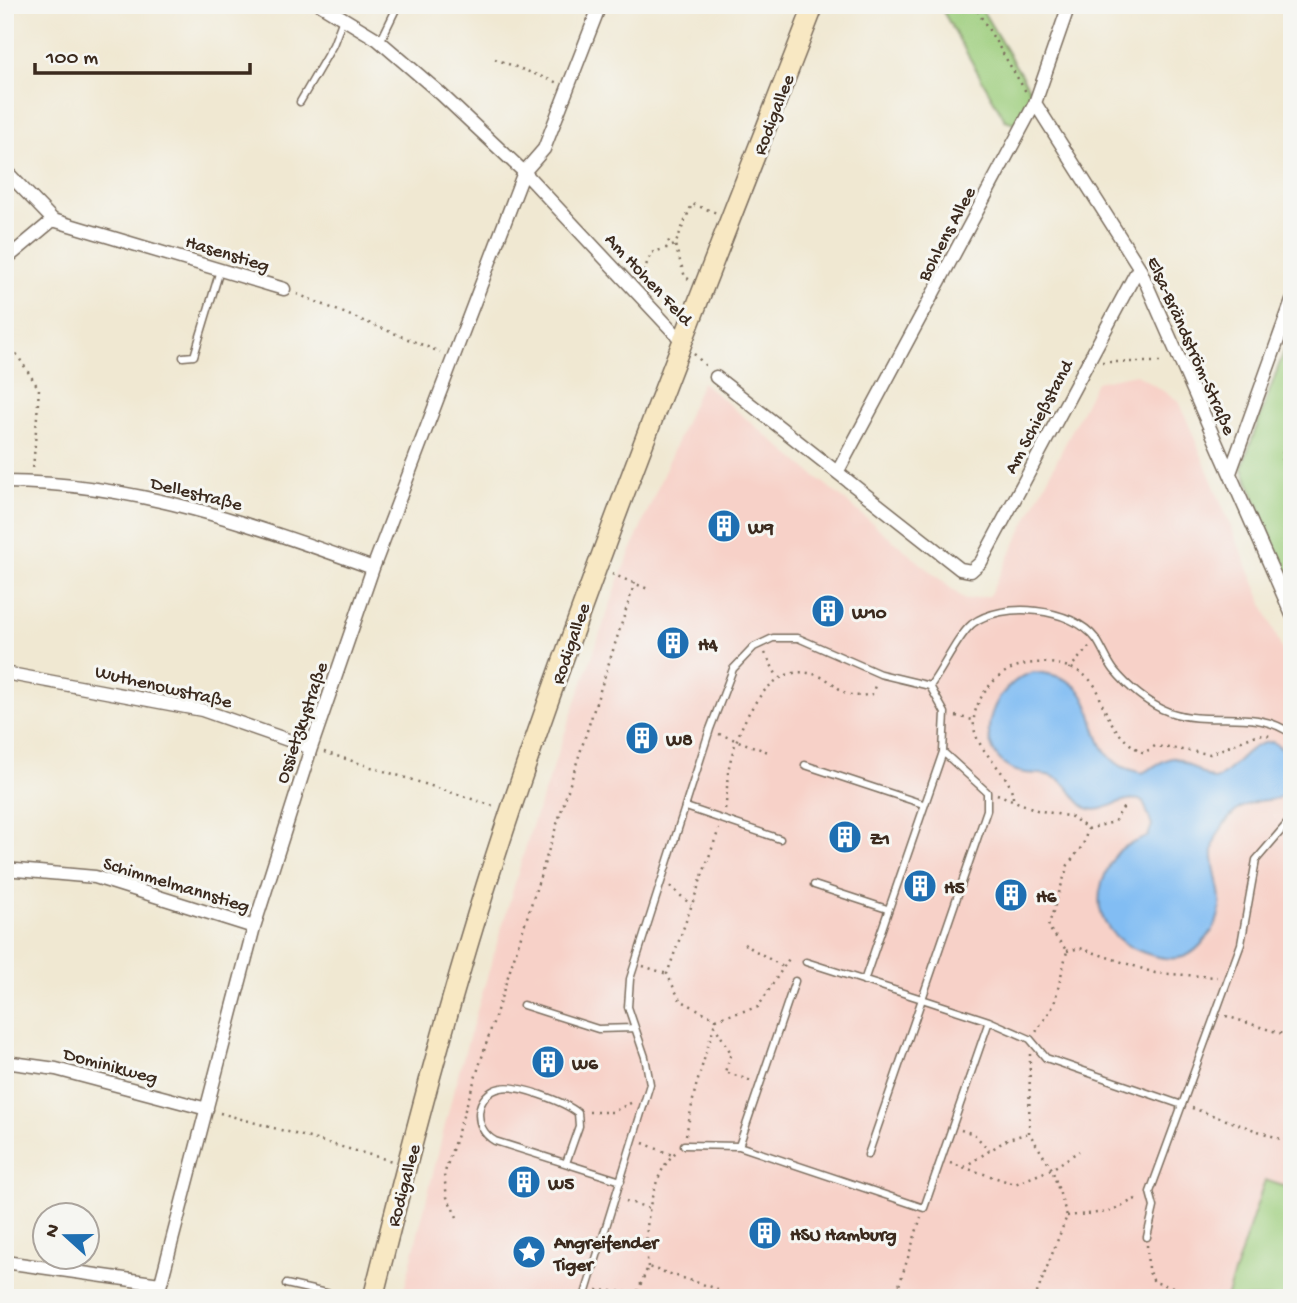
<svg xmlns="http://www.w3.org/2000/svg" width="1297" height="1303" viewBox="0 0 1297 1303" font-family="'Gochi Hand',sans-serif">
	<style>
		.built { fill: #f7d1c8 }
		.green { fill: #9ccd7c; stroke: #6c7c4d; stroke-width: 2 }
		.water { fill: #82bdf3; stroke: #5e7488; stroke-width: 2 }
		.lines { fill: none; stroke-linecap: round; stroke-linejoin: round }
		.service-casing { stroke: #7a6c5d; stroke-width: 9 }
		.minor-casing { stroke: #7a6c5d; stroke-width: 15 }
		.secondary-casing { stroke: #7a6c5d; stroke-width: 22 }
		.path { stroke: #7a6c5d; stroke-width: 2.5; stroke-dasharray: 2 5; stroke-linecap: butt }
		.service { stroke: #fff; stroke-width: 6 }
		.minor { stroke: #fff; stroke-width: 12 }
		.secondary { stroke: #f8e8c3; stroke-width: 19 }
		.labels { text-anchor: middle; stroke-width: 6; stroke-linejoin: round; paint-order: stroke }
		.street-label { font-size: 19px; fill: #3b2a1e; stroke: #f6f6f2 }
		.poi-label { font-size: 19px; font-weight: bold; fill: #3b2a1e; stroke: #f6f6f2; text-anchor: start }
	</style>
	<rect width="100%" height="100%" fill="#f6f6f2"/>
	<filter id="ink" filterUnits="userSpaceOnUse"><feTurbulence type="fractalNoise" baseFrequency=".0143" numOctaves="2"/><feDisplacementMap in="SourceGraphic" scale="14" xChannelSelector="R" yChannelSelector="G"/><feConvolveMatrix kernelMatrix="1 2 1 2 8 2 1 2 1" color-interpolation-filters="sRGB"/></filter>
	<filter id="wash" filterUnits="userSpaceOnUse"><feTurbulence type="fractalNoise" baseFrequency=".00686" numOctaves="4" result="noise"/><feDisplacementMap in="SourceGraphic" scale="28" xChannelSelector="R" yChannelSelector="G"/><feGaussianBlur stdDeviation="1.57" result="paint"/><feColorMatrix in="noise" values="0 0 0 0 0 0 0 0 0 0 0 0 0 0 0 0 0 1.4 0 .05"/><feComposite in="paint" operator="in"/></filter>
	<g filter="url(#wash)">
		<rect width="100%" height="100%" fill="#f0e8d2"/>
		<path class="built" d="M1136 374 1179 401 1292 674V1298H402L455 1085 531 829 620 577 702 382 965 600 989 596 1096 382Z"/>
		<path class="green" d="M934 5H979L1032 93 1020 125 1005 120 941 8Z
			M1292 329V587L1242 467Z
			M1265 1180 1292 1189V1298H1226Z"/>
		<path class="water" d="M1034 672C1112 678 1076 738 1121 766 1127 769 1135 771 1142 773 1151 769 1162 760 1172 758 1180 756 1203 776 1215 780 1236 769 1247 742 1272 742 1293 751 1297 784 1280 797 1273 801 1267 799 1259 801 1240 804 1229 816 1219 832 1198 866 1240 898 1207 938 1200 946 1193 954 1183 957 1173 960 1161 958 1151 955 1116 945 1091 920 1102 883 1106 871 1111 859 1120 850 1127 844 1140 841 1148 836L1152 825 1143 801C1118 794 1106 816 1087 808 1075 802 1072 788 1061 781 1046 769 1026 778 1010 768 968 742 995 682 1034 672Z"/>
	</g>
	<g filter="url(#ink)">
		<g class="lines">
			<defs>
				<path id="service" d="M380 42 398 5
					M300 102 333 45 343 19
					M183 357 194 356 220 270
					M930 686C943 669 957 637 972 624 1002 601 1072 607 1096 639 1102 647 1107 661 1114 670 1127 686 1149 705 1169 712 1212 727 1252 706 1292 734
					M805 765 923 804
					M686 807 780 839
					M814 885 887 909
					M806 962 922 999 868 1155
					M864 981 943 752
					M523 1005 598 1029 634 1028
					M684 1145 739 1146 924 1208 989 1021
					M739 1146 795 981
					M566 1163 579 1126 578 1113C565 1102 517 1084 501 1088 475 1093 471 1128 495 1141L621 1181
					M1147 1237 1154 1207 1150 1192 1241 944 1256 860 1292 818
					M286 1284 348 1298
					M584 1298 650 1084 645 1057 628 1007 630 979 710 729 733 669 754 647 773 638H798L880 674 930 686 945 713 943 752 987 792V810L922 999 989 1021 1030 1039 1046 1058 1182 1105"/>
				<path id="minor" d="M321 5 377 39 441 94 524 172 683 342
					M1035 103 1139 267 1292 615
					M5 170 53 220 284 289
					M5 260 53 220
					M716 377 960 569 971 571 981 562 1139 267
					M838 471 1035 103 1069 5
					M1230 473 1292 301
					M5 482C132 482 256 525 373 568
					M5 673 202 710 311 748
					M5 869 95 877 254 927
					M5 1062 56 1069 207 1109
					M5 1262 160 1284
					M157 1298 254 927 311 748 373 568 524 172 544 149 600 5"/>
				<path id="secondary" d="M373 1298C414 1134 457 969 511 809 603 537 710 272 814 5"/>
			</defs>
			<use href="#service" class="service-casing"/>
			<use href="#minor" class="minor-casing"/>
			<use href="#secondary" class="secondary-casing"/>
			<path class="path" d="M568 5 584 12
				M974 5 1026 92
				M495 59 558 83
				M666 249 670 238
				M641 278 651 253 675 245
				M689 279 685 277 675 245 692 204 717 213
				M297 294 440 352
				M5 336 39 389 33 470
				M694 354 707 367
				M1102 362H1165
				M1292 411C1281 443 1278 477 1292 508
				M612 574 648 589
				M765 653 778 678
				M1069 669 1090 646
				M956 716 973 720
				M719 734 771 753
				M324 752 494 806
				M997 794 1037 810 1072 817 1088 829 1083 845 1068 865 1048 927 1067 951 1054 1005 1036 1032
				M1013 798C1011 769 970 751 974 718 976 700 991 680 1007 671 1031 657 1077 660 1095 686 1099 691 1100 700 1103 706 1113 728 1123 742 1144 753L1155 746 1210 754 1259 734 1271 736
				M725 809C728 795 726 781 729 767 737 728 768 655 819 676 843 685 840 701 872 694L876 683
				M1088 829 1114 822 1125 805
				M670 886 691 905
				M1287 942H1292
				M744 944 783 967
				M1067 951 1080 948 1155 973 1217 977
				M643 966 667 974
				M1226 1016 1292 1037
				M716 1019 758 1007 790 957
				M714 1025 731 1053 725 1072 752 1081
				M1030 1054 1029 1133 1052 1169 1067 1216 1035 1298
				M1192 1108 1292 1143
				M589 1112H612L635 1101
				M220 1113 392 1161
				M961 1130 974 1134 989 1150
				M686 1135 695 1090 716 1019 680 1000 667 974 719 829
				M643 1143 672 1155
				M950 1163 1015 1184 1052 1169 1079 1151
				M964 1167 1008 1139 1029 1133
				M626 1201 649 1208
				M1067 1216 1108 1212 1140 1197
				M457 1217 447 1197 444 1175 635 582
				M1147 1245 1148 1270 1154 1282 1184 1290 1182 1298
				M648 1267C643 1234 649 1176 676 1152
				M597 1290 637 1293 648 1267 721 1290
				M895 1298 921 1217"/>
			<use href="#service" class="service"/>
			<use href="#minor" class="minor"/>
			<use href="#secondary" class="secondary"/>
		</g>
	</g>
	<defs>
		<symbol id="building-disc" viewBox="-11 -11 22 22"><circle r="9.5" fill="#1f6fb2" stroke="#f6f6f2"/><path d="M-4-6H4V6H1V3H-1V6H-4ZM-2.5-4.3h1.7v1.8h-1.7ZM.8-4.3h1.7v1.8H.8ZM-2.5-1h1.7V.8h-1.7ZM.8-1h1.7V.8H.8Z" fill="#fff"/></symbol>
		<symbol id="sight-disc" viewBox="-11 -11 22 22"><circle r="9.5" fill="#1f6fb2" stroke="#f6f6f2"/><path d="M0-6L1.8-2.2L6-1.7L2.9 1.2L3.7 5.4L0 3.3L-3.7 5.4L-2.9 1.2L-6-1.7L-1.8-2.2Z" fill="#fff"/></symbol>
	</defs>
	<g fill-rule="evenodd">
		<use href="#building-disc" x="705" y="507" width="38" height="38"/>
		<use href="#building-disc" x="809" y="592" width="38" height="38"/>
		<use href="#building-disc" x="654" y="624" width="38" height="38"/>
		<use href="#building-disc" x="623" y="719" width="38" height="38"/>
		<use href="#building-disc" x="826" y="818" width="38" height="38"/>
		<use href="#building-disc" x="901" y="867" width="38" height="38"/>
		<use href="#building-disc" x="992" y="876" width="38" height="38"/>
		<use href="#building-disc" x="529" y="1043" width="38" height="38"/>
		<use href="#building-disc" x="505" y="1163" width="38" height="38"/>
		<use href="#building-disc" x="746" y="1214" width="38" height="38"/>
		<use href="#sight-disc" x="510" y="1233" width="38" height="38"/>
	</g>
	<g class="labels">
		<g class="street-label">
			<text transform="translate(772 114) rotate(-69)" y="7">Rodigallee</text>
			<text transform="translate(945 233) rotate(-62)" y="7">Bohlens Allee</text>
			<text transform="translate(228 252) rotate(17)" y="7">Hasenstieg</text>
			<text transform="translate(650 278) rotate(47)" y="7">Am Hohen Feld</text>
			<text transform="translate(1193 345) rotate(66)" y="7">Elsa-Brändström-Straße</text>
			<text transform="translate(1037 416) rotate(-62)" y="7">Am Schießstand</text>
			<text transform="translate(197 492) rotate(14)" y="7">Dellestraße</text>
			<text transform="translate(569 643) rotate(-71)" y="7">Rodigallee</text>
			<text transform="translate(164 685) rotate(13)" y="7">Wuthenowstraße</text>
			<text transform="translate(300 722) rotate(-71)" y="7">Ossietzkystraße</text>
			<text transform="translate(177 883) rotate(17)" y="7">Schimmelmannstieg</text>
			<text transform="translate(111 1064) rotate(15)" y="7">Dominikweg</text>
			<text transform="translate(402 1185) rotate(-75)" y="7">Rodigallee</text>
		</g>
		<g class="poi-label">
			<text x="748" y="533">W9</text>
			<text x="852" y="618">W10</text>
			<text x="698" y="650">H4</text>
			<text x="666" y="745">W8</text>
			<text x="870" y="844">Z1</text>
			<text x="944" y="893">H5</text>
			<text x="1036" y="902">H6</text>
			<text x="572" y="1069">W6</text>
			<text x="548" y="1189">W5</text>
			<text x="790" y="1240">HSU Hamburg</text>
			<text x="554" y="1248">Angreifender<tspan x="554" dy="22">Tiger</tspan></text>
		</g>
	</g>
	<rect width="1297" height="1303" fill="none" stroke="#f6f6f2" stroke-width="28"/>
	<g transform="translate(66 1236) rotate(291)"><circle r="33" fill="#f6f6f2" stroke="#aba49d" stroke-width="2"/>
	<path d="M0-5L12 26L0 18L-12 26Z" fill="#1f6fb2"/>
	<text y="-10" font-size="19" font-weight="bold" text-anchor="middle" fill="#3b2a1e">N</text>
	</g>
	<path d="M35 63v10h215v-10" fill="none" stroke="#3b2a1e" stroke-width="3.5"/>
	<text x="46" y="63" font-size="21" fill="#3b2a1e" stroke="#f6f6f2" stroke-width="5" paint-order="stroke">100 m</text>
</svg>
